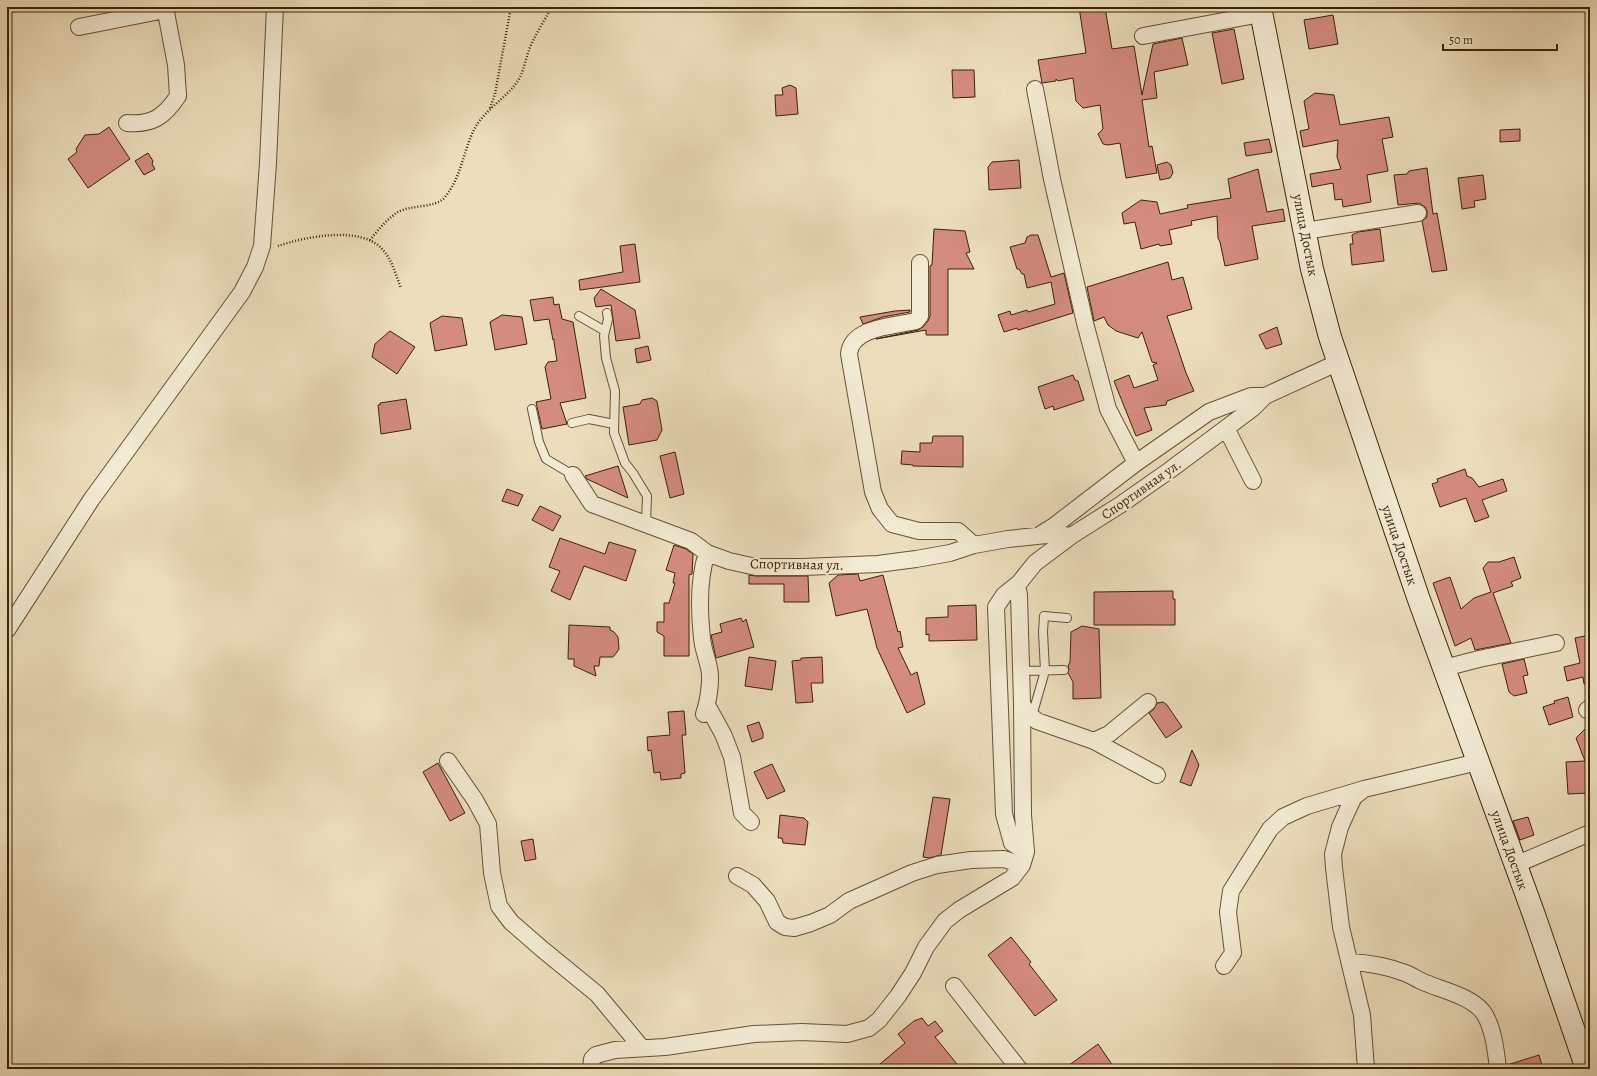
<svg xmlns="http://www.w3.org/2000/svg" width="1597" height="1076" viewBox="0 0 1597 1076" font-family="Alegreya,serif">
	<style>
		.building { fill: #d48b80; stroke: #392305 }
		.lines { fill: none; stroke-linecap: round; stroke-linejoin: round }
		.service-casing { stroke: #665233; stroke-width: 10 }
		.minor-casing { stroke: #665233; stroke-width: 18 }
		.secondary-casing { stroke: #392305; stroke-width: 24 }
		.path { stroke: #392305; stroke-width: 2.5; stroke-dasharray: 1 2; stroke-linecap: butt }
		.service { stroke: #f3ead3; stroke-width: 8 }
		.minor { stroke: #f3ead3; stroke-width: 16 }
		.secondary { stroke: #f3ead3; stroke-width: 22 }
		.labels { text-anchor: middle; stroke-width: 4; stroke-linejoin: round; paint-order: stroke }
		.street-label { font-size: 14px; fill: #392305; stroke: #f3ead3 }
	</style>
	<rect width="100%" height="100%" fill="#ecdebc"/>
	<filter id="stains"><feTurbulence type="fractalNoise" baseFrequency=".005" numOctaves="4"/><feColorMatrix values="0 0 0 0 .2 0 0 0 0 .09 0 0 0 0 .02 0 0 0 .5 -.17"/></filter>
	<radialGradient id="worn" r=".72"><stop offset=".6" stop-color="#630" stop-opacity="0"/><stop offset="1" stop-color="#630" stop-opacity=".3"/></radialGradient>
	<path class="building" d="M1079 7H1105L1112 49 1134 46 1142 95 1153 44 1182 38 1188 65 1154 72 1157 98 1142 100 1149 147 1152 146 1157 173 1126 178 1120 143 1108 145 1103 144 1098 134 1103 129 1100 105 1083 108 1076 101 1073 78 1058 81 1056 79V81L1042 83 1038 60 1086 53Z
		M1333 15 1338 44 1309 49 1304 20Z
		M1234 29 1244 79 1222 84 1212 33Z
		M952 70H974L975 97 953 98Z
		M790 85 796 88 798 114 776 116 775 95H783L782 88Z
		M1315 93 1334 95 1340 125 1389 117 1393 137 1382 139 1388 171 1367 175 1371 202 1343 207 1342 199 1335 200 1333 183 1312 187 1310 174 1341 169 1337 157 1338 140 1303 147 1300 131 1309 129 1304 101Z
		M109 127 130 159 88 188 68 159 77 152 76 149 85 135 99 134Z
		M1520 129V141L1500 142V130Z
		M1269 139 1272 152 1246 156 1244 143Z
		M148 153 153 161 152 164 155 169 144 175 135 161Z
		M1019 160 1021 188 989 190 988 167 992 162Z
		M1167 162 1171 165 1173 173 1170 178 1160 180 1157 165Z
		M1427 168 1433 214 1437 213 1447 270 1432 272 1422 221 1427 217V211L1425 207 1419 203 1398 205 1394 175 1407 174 1409 171Z
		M1258 169 1267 212 1283 209 1285 221 1252 226 1258 259 1225 266 1220 242 1218 238 1217 216 1191 221 1192 225 1169 230 1172 244 1160 246 1159 244 1141 249 1135 222 1124 224 1122 213 1141 200 1157 202 1160 214 1188 208 1187 205 1231 198 1228 179Z
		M1483 175 1486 199 1474 201 1475 207 1462 209 1458 178Z
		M934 229 965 231 970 252 966 253 974 269H948V335H926V330L876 339 918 330 923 327 928 321 930 316V266L932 265Z
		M1380 229 1384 261 1352 265 1350 244H1353L1352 235 1358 232Z
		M1031 235H1038L1051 277 1064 273 1073 313 1018 330 1017 328 1004 332 998 315 1010 311 1011 315 1027 310 1028 312 1055 304 1051 282 1027 288 1024 274H1022L1019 269H1017L1010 247 1025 243 1027 237Z
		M635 244 640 282 580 290 579 280 623 272 620 246Z
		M1168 262 1172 280 1183 277 1192 309 1167 316 1186 373 1194 391 1167 401 1166 405 1144 408 1152 430 1136 436 1114 381 1129 375 1134 388 1158 380 1153 365 1157 363 1152 362 1142 332 1138 338 1116 331 1108 325 1104 317 1094 321 1087 287Z
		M601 289 635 310 640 338 616 341 611 305 596 307 594 298Z
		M553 297 554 305 559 304 562 319 573 322 586 398 560 403 567 424 542 429 536 402 551 399 545 367 548 362 557 361 554 342V339L553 340 549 319 534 321 530 300Z
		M910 310V312L883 317 863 324 860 317 895 311Z
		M502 315 522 317 527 344 495 350 490 322Z
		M442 316 462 318 467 345 435 351 430 323Z
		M1277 327 1282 344 1266 349 1259 335Z
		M390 331 415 347 397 374 372 357 375 344Z
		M648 346 651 360 637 363 635 349Z
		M1073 375 1075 380 1078 381 1084 400 1054 410 1053 406 1045 409 1038 387Z
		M652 398 657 401 662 430 657 440 629 445 623 407 640 404 642 400Z
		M406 399 411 429 381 434 378 405H380V403Z
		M933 436H963V467L913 466V465L901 464 902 451 920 452V443H932Z
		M675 452 684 494 670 498 660 456Z
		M618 466 628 498 587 479 585 476Z
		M1465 469 1467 476 1472 478 1479 487 1503 479 1507 491 1482 500 1489 517 1475 522 1466 498 1440 507 1432 484 1438 482 1437 479Z
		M507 489 523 495 518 506 502 501Z
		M540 506 561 516 553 531 532 520Z
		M560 538 605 554 609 542 636 550 626 581 584 566 570 600 551 591 560 571 549 567Z
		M674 545 686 549 693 554 692 574 689 575V656H664V636L657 632V622H664V603H669L675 583H673L675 573 666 570Z
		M1514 557 1521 578 1511 582 1513 586 1493 593 1511 643 1475 650 1471 638 1455 646 1433 583 1450 577 1461 609 1474 598 1491 592 1483 568 1488 562H1499Z
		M858 574 860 581 883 575 898 632 900 631 903 647 898 648 911 675 917 672 925 704 907 713 877 648 867 609 836 616 829 583 838 575Z
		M749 575 756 576H808L809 602H784V584H749Z
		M1173 591V599H1175V625H1094V592Z
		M976 605 977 640 929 641V634L926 635V618L948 617V606Z
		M741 618 743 622 746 619 754 647 716 658 711 635 722 632 720 624Z
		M569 625 610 627V630L614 632 618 637 619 649 617 652 613 657H600L599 666H594L596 676 574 666V659H568Z
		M1082 626 1099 629 1101 698 1073 699V682L1068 673 1069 669 1068 666 1070 662 1071 632Z
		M1590 635V684H1584L1583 677 1567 681 1564 667 1580 663 1575 638Z
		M749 657 776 661 772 690 745 686Z
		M822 657 823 683H811L813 702 796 703 792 661 801 660V658Z
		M1524 659 1528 675 1523 676 1527 693 1514 696 1509 692 1502 664Z
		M1568 697 1573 717 1549 725 1543 707 1555 703 1554 701Z
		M1163 702 1167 705 1182 727 1166 738 1149 713 1154 709 1157 703Z
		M684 711 686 735H682L685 773 681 774V778L661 780 660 772 654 773 651 750 648 751 647 737 670 735 668 712Z
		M759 722 763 733V738L752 742 747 726Z
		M1590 724V793L1568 794 1566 762 1585 761 1576 738Z
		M1192 750 1199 765 1191 786 1180 782Z
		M438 763 465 813 450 821 423 772Z
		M772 764 785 791 767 799 754 772Z
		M933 797 950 799 941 855 929 858 923 857Z
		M780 815 804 818 808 822 805 845 783 843 782 838H778Z
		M1528 817 1534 835 1520 840 1513 821Z
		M533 839 536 859 525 861 521 841Z
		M1011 937 1031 962 1029 964 1057 1000 1035 1016 988 955Z
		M922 1018 928 1026 935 1021 943 1031 935 1037 961 1069H874L905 1043 898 1034 914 1021Z
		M1098 1044 1115 1069H1064Z
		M1539 1055 1543 1069H1507V1065Z"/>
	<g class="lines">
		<defs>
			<path id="service" d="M607 313 608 319 604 336 606 358 615 391 614 433 625 463 633 473 647 496 646 524
				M579 316 605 331
				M532 409 539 442 546 459 573 475
				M572 423 589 419 614 424
				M1021 671 1064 670
				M1032 716 1045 671 1043 632 1044 616 1067 618"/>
			<path id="minor" d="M79 27 165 10
				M1143 36 1261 14
				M1035 89 1052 179 1085 323 1108 409 1136 463
				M127 123C152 125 164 117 178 96L176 65 165 7
				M1305 231 1418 213
				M920 263V316L916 321C894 326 851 327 849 354L873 492 880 509 892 524 919 531H958L974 545
				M1226 428 1253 481
				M573 475 592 504 691 541 707 553 729 561 756 567H803L878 564 916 559 950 553 974 545 1008 539 1056 534 1071 536
				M1041 534 1054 526 1136 463 1209 412 1251 396H1265L1339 362
				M1017 585 1019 595 1022 703 1026 712 1037 721 1094 741 1157 775
				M7 630 91 500 242 292 255 267 262 246 268 163 275 7
				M1444 668 1479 659 1556 643
				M1022 703 1023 815 1026 852
				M707 705 723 734 732 757 742 813 751 822
				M1587 710 1590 708
				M704 714C708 703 712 679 709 668 707 658 703 649 702 638 699 610 698 579 707 553
				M1094 741 1109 734 1148 702
				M448 761 475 800 488 824 492 873 499 906 511 922 542 949 597 994 642 1048
				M1515 865 1590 833
				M737 876 753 885 767 901 777 922 785 927 794 928 811 923 830 915 849 901 912 873 937 865 971 860 1004 859 1022 865
				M1351 962C1367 963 1386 966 1402 972 1409 974 1415 978 1421 981 1440 990 1474 996 1485 1015 1494 1031 1496 1052 1498 1069
				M1224 966 1233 953 1228 912 1231 891 1270 829 1283 817 1307 806 1364 789
				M954 986 1019 1069
				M591 1069 592 1059 596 1055 615 1050 665 1047 754 1034 802 1032 847 1034 869 1028 879 1020 898 996 913 973 926 947 945 921 959 910 1012 878 1022 865 1026 852 1012 843 1004 814 996 607 1004 595 1019 583 1035 563 1071 536 1120 505 1170 470 1253 408 1265 396
				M1366 1069 1362 1015 1341 927 1334 868 1333 854 1340 827 1349 807 1354 797 1364 789 1478 762"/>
			<path id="secondary" d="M1260 7 1312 269 1330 337 1418 597 1534 915 1587 1069"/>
		</defs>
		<use href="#service" class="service-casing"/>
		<use href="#minor" class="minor-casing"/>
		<use href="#secondary" class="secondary-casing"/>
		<path class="path" d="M490 108 495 94 511 7
			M370 240C378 230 387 219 398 212 410 205 435 208 444 198 462 178 463 149 476 126 487 108 508 97 519 79 525 68 526 56 531 45 537 32 545 19 552 7
			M278 246C305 237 360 225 382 249 392 259 396 276 401 288"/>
		<use href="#service" class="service"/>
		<use href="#minor" class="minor"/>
		<use href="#secondary" class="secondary"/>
	</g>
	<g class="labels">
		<g class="street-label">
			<text transform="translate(1306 235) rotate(79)" y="5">улица Достык</text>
			<text transform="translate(1141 489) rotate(-35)" y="5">Спортивная ул.</text>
			<text transform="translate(1400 545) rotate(71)" y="5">улица Достык</text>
			<text transform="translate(797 564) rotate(1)" y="5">Спортивная ул.</text>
			<text transform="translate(1510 850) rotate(70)" y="5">улица Достык</text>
		</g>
	</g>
	<rect width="1597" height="1076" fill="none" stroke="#ecdebc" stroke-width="24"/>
	<rect x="8" y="8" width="1581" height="1060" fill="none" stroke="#392305" stroke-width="2"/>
	<rect x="12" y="12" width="1573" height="1052" fill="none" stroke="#392305"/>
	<path d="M1443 44v6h114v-6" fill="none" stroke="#392305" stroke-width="2"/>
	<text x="1449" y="44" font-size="12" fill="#392305" stroke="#f3ead3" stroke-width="3" paint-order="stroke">50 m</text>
	<rect width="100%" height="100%" filter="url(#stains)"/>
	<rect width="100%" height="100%" fill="url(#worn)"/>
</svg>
